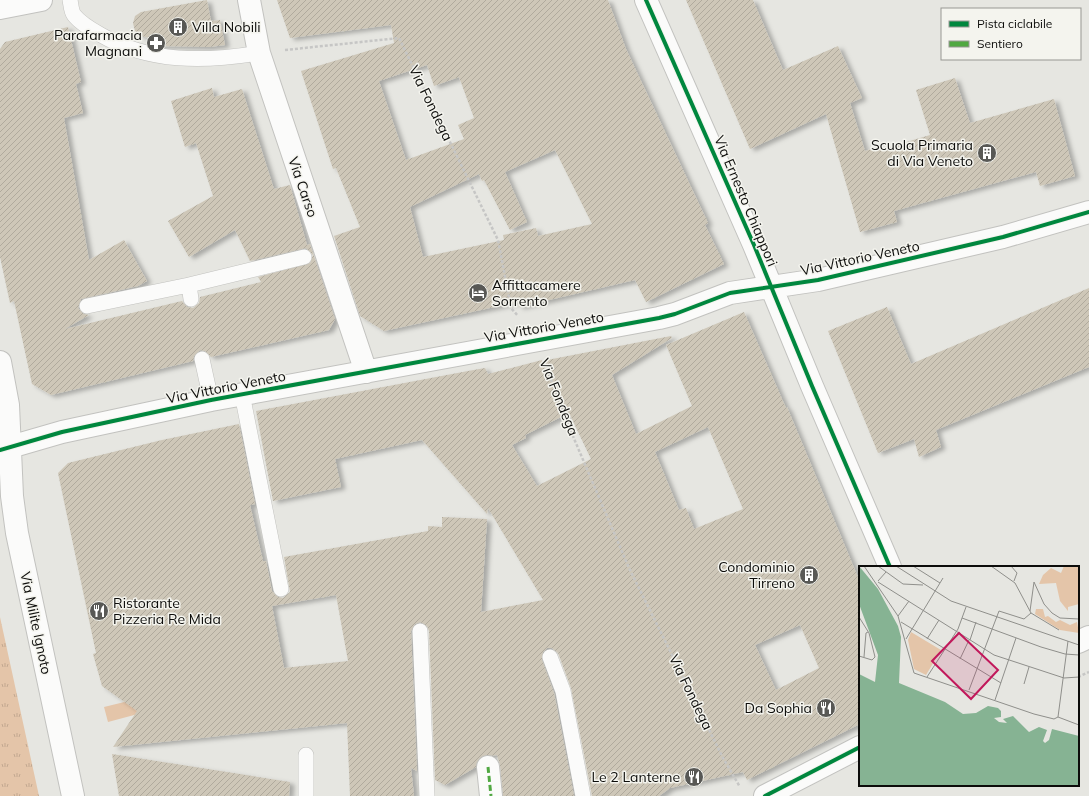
<svg xmlns="http://www.w3.org/2000/svg" width="1089" height="796" viewBox="0 0 1089 796" font-family="Mulish,sans-serif">
	<style>
		.grass { fill: url(#grass-tufts) }
		.garden { fill: #e4c5a9 }
		.building { fill: url(#building-hatch); fill-rule: evenodd; filter: url(#shadow) }
		.lines { fill: none; stroke-linecap: round; stroke-linejoin: round }
		.lane-casing { stroke: #c2c2bf; stroke-width: 16 }
		.street-casing { stroke: #c2c2bf; stroke-width: 24 }
		.path { stroke: #c6c6c5; stroke-width: 2.5; stroke-dasharray: 3 2; stroke-linecap: butt }
		.lane { stroke: #fbfbfa; stroke-width: 15 }
		.street { stroke: #fbfbfa; stroke-width: 22 }
		.quiet { stroke: #50a841; stroke-width: 3; stroke-dasharray: 6 3; stroke-linecap: butt }
		.cycleway-casing { stroke: #f4f4ee; stroke-width: 6 }
		.cycleway { stroke: #00873e; stroke-width: 4 }
		.labels { text-anchor: middle; stroke-width: 3; stroke-linejoin: round; paint-order: stroke }
		.poi-label { font-size: 14px; fill: #0c0c0a; stroke: #f4f4ee; text-anchor: end }
		.street-label { font-size: 14px; fill: #0c0c0a; stroke: #f4f4ee }
		.inset-road { fill: none; stroke: #8f8f8b; stroke-width: 1 }
		.view { fill: #c2185b; fill-opacity: 0.15; stroke: #c2185b; stroke-width: 2 }
		.inset-edge { fill: none; stroke: #0c0c0a; stroke-width: 2 }
	</style>
	<defs>
		<pattern id="grass-tufts" width="24" height="20" patternUnits="userSpaceOnUse"><rect width="24" height="20" fill="#e4c5a9"/><path d="M3 7l-1-3M5 7V3M7 7l1-3M15 17l-1-3M17 17v-4M19 17l1-3" fill="none" stroke="#c2a890"/></pattern>
		<pattern id="building-hatch" width="6" height="6" patternUnits="userSpaceOnUse"><rect width="6" height="6" fill="#cec7b8"/><path d="M-1 1l2-2M0 6l6-6M5 7l2-2" fill="none" stroke="#b0aa9d"/></pattern>
		<filter id="shadow"><feDropShadow dx="4.5" dy="2.5" stdDeviation="2" flood-color="#0004"/></filter>
	</defs>
	<rect width="100%" height="100%" fill="#e6e6e1"/>
	<path class="grass" d="M0 617 39 796H0Z"/>
	<path class="garden" d="M161 693 164 707 108 722 104 707Z"/>
	<path class="building" d="M207 0 211 21 220 20 225 45 209 47 160 46 151 44 150 38 141 36 135 31 133 23 135 16 141 12Z
		M277 0H608L626 49 708 223 705 225 724 264 646 302 635 280 519 307 518 302 384 331 360 316 334 236 360 227 336 168 333 169 301 71 394 43 391 25 290 38ZM427 65 434 86 459 77 474 118 458 125 464 139 406 160 379 81ZM555 150 592 224 538 236 536 228 503 235 504 240 423 257 410 207 479 174 482 181 484 180 510 230 527 222 505 172Z
		M686 0H753L783 70 838 46 862 98 850 103 865 151 875 148 876 151 930 135 916 90 955 78 970 123 1054 99 1075 176 1040 186 1036 172 894 211 897 222 860 232 826 114 750 149Z
		M68 27 81 82 76 84 83 113 64 118 89 260 124 240 147 281 138 286 81 299 78 308 84 314 89 315 65 329 182 301 187 307 193 308 199 303 200 297 261 282 258 277 310 263 313 255 306 248 250 261 235 230 189 257 168 221 213 196 196 143 185 147 171 101 212 88 214 97 242 89 274 189 290 185 307 245 310 244 335 319 329 330 211 357 205 351 200 350 194 356 193 361 51 395 32 384 14 301 10 303 0 257V49L5 42Z
		M1089 288V367L936 430 941 447 919 457 914 439 878 453 828 331 887 307 911 364Z
		M744 312 786 408 787 407 860 582V724L747 780 743 772 670 788 659 796H592L571 688 558 653 552 648H547L543 652 542 660 554 693 574 796H503L500 766 497 755 481 757 477 762 476 767 445 785 435 780 429 631 427 626 420 622 415 624 411 631 417 771 411 768 414 796H350L347 723 113 747 137 711 102 686 93 654 96 653 58 473 68 463 162 440 239 424 255 504 250 505 263 561H266L272 591 278 597 283 598 290 592 284 557 428 531V526L442 527V517L487 519 481 612 543 600 488 508 487 514 422 440 335 459 341 487 273 501 256 411 468 371 485 368 488 374 542 360V361L671 336 672 338 612 375 636 434 692 406 666 345ZM569 413 591 459 537 486 512 445 526 438 525 435ZM708 427 743 509 694 529 686 508 679 510 655 452ZM336 595 348 661 284 668 272 606ZM800 625 819 668 776 690 755 645Z
		M112 754 290 782 289 796H119Z"/>
	<g class="lines">
		<defs>
			<path id="lane" d="M70 0C71 4 71 11 74 15 80 23 92 30 101 35 150 63 204 62 259 53
				M191 299 189 285 304 257
				M87 306 189 285
				M202 359 211 400
				M242 394 281 589
				M420 631 427 796
				M550 657 563 691 583 796
				M306 796V755"/>
			<path id="street" d="M249 0 259 53 366 372
				M646 0 754 245 812 386 890 567
				M0 8 41 0
				M0 362 8 405 12 496 17 533 73 796
				M0 450 62 432 211 400 659 318 675 314 730 293 818 280 1003 237 1089 212
				M1078 642 1089 637
				M488 767 491 796
				M765 796 860 747"/>
		</defs>
		<use href="#lane" class="lane-casing"/>
		<use href="#street" class="street-casing"/>
		<path class="path" d="M285 50 399 38 498 240 511 308 518 316
			M546 365 561 408 629 568 723 758 740 787
			M1078 677 1089 672"/>
		<use href="#lane" class="lane"/>
		<use href="#street" class="street"/>
		<path class="quiet" d="M488 767 491 796"/>
		<defs>
			<path id="cycleway" d="M646 0 754 245 812 386 890 567
				M0 450 62 432 211 400 659 318 675 314 730 293 818 280 1003 237 1089 212
				M765 796 860 747"/>
		</defs>
		<use href="#cycleway" class="cycleway-casing"/>
		<use href="#cycleway" class="cycleway"/>
	</g>
	<defs>
		<symbol id="building-disc" viewBox="-11 -11 22 22"><circle r="9.5" fill="#585855" stroke="#f4f4ee"/><path d="M-4-6H4V6H1V3H-1V6H-4ZM-2.5-4.3h1.7v1.8h-1.7ZM.8-4.3h1.7v1.8H.8ZM-2.5-1h1.7V.8h-1.7ZM.8-1h1.7V.8H.8Z" fill="#fff"/></symbol>
		<symbol id="pharmacy-disc" viewBox="-11 -11 22 22"><circle r="9.5" fill="#585855" stroke="#f4f4ee"/><path d="M-2-6h4v4h4v4h-4v4h-4v-4h-4v-4h4Z" fill="#fff"/></symbol>
		<symbol id="hotel-disc" viewBox="-11 -11 22 22"><circle r="9.5" fill="#585855" stroke="#f4f4ee"/><path d="M-6-4.5h1.5V1H6V5H4.5V3h-9V5H-6ZM-4 0a1.8 1.8 0 1 1 3.6 0ZM.5 0V-2.5h3Q6-2.5 6 0Z" fill="#fff"/></symbol>
		<symbol id="restaurant-disc" viewBox="-11 -11 22 22"><circle r="9.5" fill="#585855" stroke="#f4f4ee"/><path d="M-5-6h1v4h1v-4h1v4h1v-4h1v5L-1.5 .5V6h-2V.5L-5-1ZM5-6V6H3V1.5H1.5Q1.5-4 5-6Z" fill="#fff"/></symbol>
	</defs>
	<g fill-rule="evenodd">
		<use href="#building-disc" x="167" y="16" width="22" height="22"/>
		<use href="#pharmacy-disc" x="145" y="32" width="22" height="22"/>
		<use href="#building-disc" x="976" y="142" width="22" height="22"/>
		<use href="#hotel-disc" x="467" y="282" width="22" height="22"/>
		<use href="#building-disc" x="798" y="564" width="22" height="22"/>
		<use href="#restaurant-disc" x="88" y="600" width="22" height="22"/>
		<use href="#restaurant-disc" x="815" y="697" width="22" height="22"/>
		<use href="#restaurant-disc" x="683" y="766" width="22" height="22"/>
	</g>
	<g class="labels">
		<g class="poi-label">
			<text x="192" y="32" text-anchor="start">Villa Nobili</text>
			<text x="142" y="40">Parafarmacia<tspan x="142" dy="16">Magnani</tspan></text>
			<text x="973" y="150">Scuola Primaria<tspan x="973" dy="16">di Via Veneto</tspan></text>
			<text x="492" y="290" text-anchor="start">Affittacamere<tspan x="492" dy="16">Sorrento</tspan></text>
			<text x="795" y="572">Condominio<tspan x="795" dy="16">Tirreno</tspan></text>
			<text x="113" y="608" text-anchor="start">Ristorante<tspan x="113" dy="16">Pizzeria Re Mida</tspan></text>
			<text x="812" y="713">Da Sophia</text>
			<text x="680" y="782">Le 2 Lanterne</text>
		</g>
		<g class="street-label">
			<text transform="translate(431 103) rotate(64)" y="5">Via Fondega</text>
			<text transform="translate(303 187) rotate(71)" y="5">Via Carso</text>
			<text transform="translate(746 201) rotate(67)" y="5">Via Ernesto Chiappori</text>
			<text transform="translate(860 258) rotate(-12)" y="5">Via Vittorio Veneto</text>
			<text transform="translate(544 327) rotate(-10)" y="5">Via Vittorio Veneto</text>
			<text transform="translate(226 387) rotate(-11)" y="5">Via Vittorio Veneto</text>
			<text transform="translate(559 397) rotate(68)" y="5">Via Fondega</text>
			<text transform="translate(36 623) rotate(78)" y="5">Via Milite Ignoto</text>
			<text transform="translate(691 692) rotate(64)" y="5">Via Fondega</text>
		</g>
	</g>
	<g transform="translate(859 566)">
		<rect width="220" height="220" fill="#e6e6e1"/>
		<path d="M205 0H220V38L209 41V45L201 35 197 17 180 18 184 9 192 2 202 7ZM177 43H184L186 51 189 50 197 56 201 54 211 59 218 56 220 67 201 64 176 48ZM52 66 82 84 67 109 55 103 49 74Z" fill="#e4c5a9"/>
		<path d="M0 0 19 23 39 60 42 71 40 117 86 136 104 148 117 147 129 140 139 142 142 145V151L135 152 140 156 148 157 144 153 154 150 170 166 180 161 188 164 184 175 186 177 190 174 193 163 220 170V220H0V108L16 116 19 89 0 38Z" fill="#86b393"/>
		<path class="inset-road" d="M5 0 39 50 55 107 175 148 195 153 199 151 220 159M19 0 44 18 64 19M37 0 92 35 220 79M54 0 81 17M132 0 156 17 172 47 200 64M152 0 158 7 155 15M19 15 27 6M19 16 135 89 205 112 220 111M171 45 175 16 185 38 193 47 201 52 220 53M39 50 50 35M0 51 10 67 16 91 13 94 0 90M103 52 182 81 206 88 220 89M42 56 142 117M47 73 84 12M68 73 80 54M111 74 117 56M5 91 7 67 9 66M101 93 110 74M68 111 99 63 107 41M165 118 170 101M110 124 140 45 165 53 172 47M136 134 157 72M199 151 209 75"/>
		<path class="view" d="M100 67 139 104 112 133 73 95Z"/>
		<rect width="220" height="220" class="inset-edge"/>
	</g>
	<rect x="941" y="8" width="140" height="52" fill="#f4f4ee" stroke="#979793"/>
	<rect x="949" y="21" width="20" height="6" fill="#00873e" stroke="#979793"/>
	<text x="977" y="28" font-size="12" fill="#0c0c0a">Pista ciclabile</text>
	<rect x="949" y="41" width="20" height="6" fill="#50a841" stroke="#979793"/>
	<text x="977" y="48" font-size="12" fill="#0c0c0a">Sentiero</text>
</svg>
